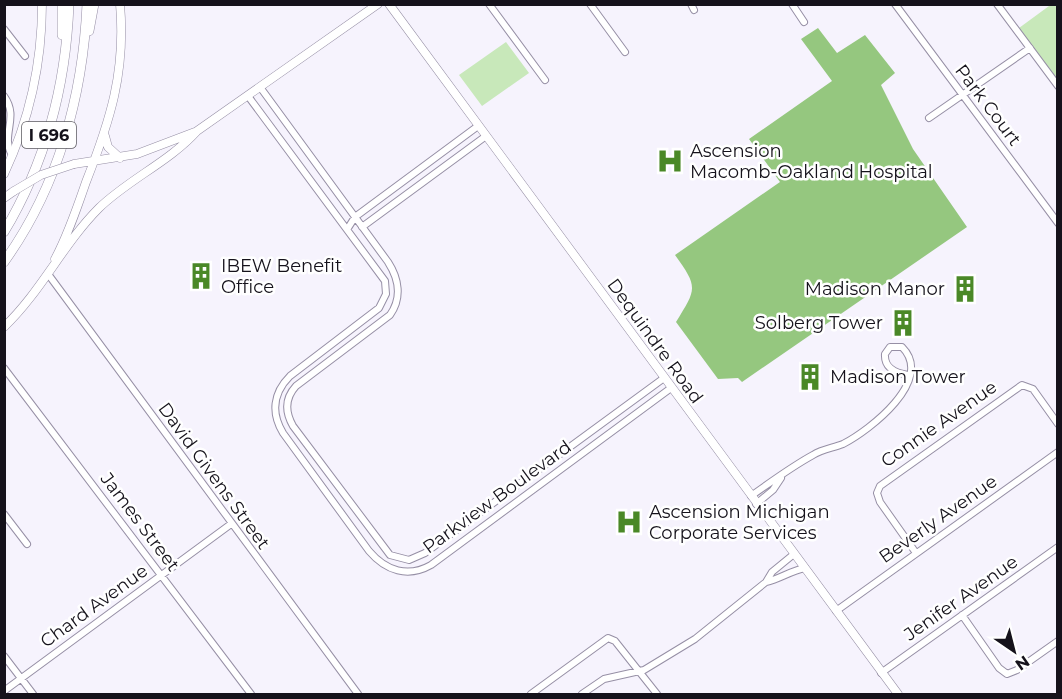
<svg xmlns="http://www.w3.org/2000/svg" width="1062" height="699" viewBox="0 0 1062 699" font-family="Montserrat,sans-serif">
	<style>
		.green { fill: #c8e8ba }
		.forest { fill: #95c77f }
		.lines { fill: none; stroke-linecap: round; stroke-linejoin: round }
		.minor-casing { stroke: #968fa5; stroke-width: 8 }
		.major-casing { stroke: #968fa5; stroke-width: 9 }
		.highway-casing { stroke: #968fa5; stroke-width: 10 }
		.minor { stroke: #fff; stroke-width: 6 }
		.major { stroke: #fff; stroke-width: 8 }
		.highway { stroke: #fff; stroke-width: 9 }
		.major-bridge-casing { stroke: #968fa5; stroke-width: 9; stroke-linecap: butt }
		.major-bridge { stroke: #fff; stroke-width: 8 }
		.labels { text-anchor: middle; stroke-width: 5; stroke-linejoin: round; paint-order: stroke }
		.shield { fill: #fff; stroke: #5b595f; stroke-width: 1.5 }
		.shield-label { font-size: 16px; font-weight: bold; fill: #15121b }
		.street-label { font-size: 18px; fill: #15121b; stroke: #fff }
		.poi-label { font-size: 18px; fill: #15121b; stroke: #fff; text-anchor: start }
	</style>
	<rect width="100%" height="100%" fill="#f6f3fd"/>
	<path class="green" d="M1058 5V79H1057L1019 28 1049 6Z
		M506 42 529 73 482 106 459 75Z"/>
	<path class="forest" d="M818 28 837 53 865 35 895 73 881 85 913 149 967 227 742 382 738 378 718 379 676 322C696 289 699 288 675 255L780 182 749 139 832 81 801 39Z"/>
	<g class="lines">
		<defs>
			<path id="minor" d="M489 4 545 80
				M590 4 625 52
				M691 4 694 10
				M792 4 804 22
				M895 4 1058 223
				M997 4 1058 86
				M4 29 25 56
				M260 87 388 262C399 279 402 298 390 315L296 386C285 398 285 412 293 426L390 555 409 560 425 553 664 378
				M4 96C20 118 0 135 12 155
				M248 96 385 281 386 294 379 308 290 376C273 393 271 413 283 433L369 551C386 571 408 578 431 565L671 388
				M929 118 1030 48
				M362 227 486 136
				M348 228 355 217 478 126
				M48 274 358 694
				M4 368 251 694
				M751 496C771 482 791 467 813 455 822 449 833 448 843 444 870 430 935 380 902 347H890L885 354C884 368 895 373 908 375
				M756 504 773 490 781 478
				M4 514 27 544
				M916 553 880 502 877 493 880 486 1022 385 1033 389 1058 424
				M794 554 772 572 766 582C780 579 790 571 805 568
				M836 611 1058 452
				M962 615 999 668 1007 674 1017 670 1058 641
				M4 656 33 694
				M881 673 1058 547
				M4 691 231 524
				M531 694 608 638 615 641 657 694
				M582 694 604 679 644 670 695 639 766 582"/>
			<path id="major" d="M389 4 898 694
				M105 136 108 147 120 158
				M74 164 137 154 195 132
				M4 174C29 121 42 63 42 4
				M4 198 14 191
				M55 259C68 235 77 208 86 182 110 121 126 72 120 4
				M4 327C41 292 63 244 99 208 129 179 169 162 197 131L378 4"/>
			<path id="highway" d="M89 31 94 4
				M62 35V4
				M4 232C46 162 66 86 69 4
				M4 262C58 187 83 96 87 4"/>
		</defs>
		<use href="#minor" class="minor-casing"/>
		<use href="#major" class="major-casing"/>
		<use href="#highway" class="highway-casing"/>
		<use href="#minor" class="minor"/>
		<use href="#major" class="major"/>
		<use href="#highway" class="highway"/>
		<defs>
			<path id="major-bridge" d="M14 191 41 175 74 164"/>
		</defs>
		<use href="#major-bridge" class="major-bridge-casing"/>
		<use href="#major-bridge" class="major-bridge"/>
	</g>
	<defs>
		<symbol id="hospital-bare" viewBox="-9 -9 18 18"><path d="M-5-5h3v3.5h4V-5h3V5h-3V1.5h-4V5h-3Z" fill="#4a8827" stroke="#fff" stroke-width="2.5" paint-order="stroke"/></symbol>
		<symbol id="building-bare" viewBox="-9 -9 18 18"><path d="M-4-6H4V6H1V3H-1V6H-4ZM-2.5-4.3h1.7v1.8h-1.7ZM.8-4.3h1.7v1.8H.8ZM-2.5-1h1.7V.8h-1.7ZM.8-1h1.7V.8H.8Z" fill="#4a8827" stroke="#fff" stroke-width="2.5" paint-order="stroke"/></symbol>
	</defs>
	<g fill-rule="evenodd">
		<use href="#hospital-bare" x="651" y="142" width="38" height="38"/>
		<use href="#building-bare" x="182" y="257" width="38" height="38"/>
		<use href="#building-bare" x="946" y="270" width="38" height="38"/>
		<use href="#building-bare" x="884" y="304" width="38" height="38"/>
		<use href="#building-bare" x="791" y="358" width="38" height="38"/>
		<use href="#hospital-bare" x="610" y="503" width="38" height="38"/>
	</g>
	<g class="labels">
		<rect class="shield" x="22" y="122" width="54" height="26" rx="4.5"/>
		<g class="shield-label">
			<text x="49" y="141">I 696</text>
		</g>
		<g class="street-label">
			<text transform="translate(988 105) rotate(53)" y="6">Park Court</text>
			<text transform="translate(655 341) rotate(54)" y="6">Dequindre Road</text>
			<text transform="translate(939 424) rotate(-35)" y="6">Connie Avenue</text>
			<text transform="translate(214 476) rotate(54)" y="6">David Givens Street</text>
			<text transform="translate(497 497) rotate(-36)" y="6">Parkview Boulevard</text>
			<text transform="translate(938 519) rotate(-35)" y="6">Beverly Avenue</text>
			<text transform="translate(140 522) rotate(53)" y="6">James Street</text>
			<text transform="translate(961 598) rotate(-35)" y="6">Jenifer Avenue</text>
			<text transform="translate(94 606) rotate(-36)" y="6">Chard Avenue</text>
		</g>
		<g class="poi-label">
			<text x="690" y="157">Ascension<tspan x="690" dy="21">Macomb-Oakland Hospital</tspan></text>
			<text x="221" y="272">IBEW Benefit<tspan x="221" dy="21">Office</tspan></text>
			<text x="945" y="295" text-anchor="end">Madison Manor</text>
			<text x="883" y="329" text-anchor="end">Solberg Tower</text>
			<text x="830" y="383">Madison Tower</text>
			<text x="649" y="518">Ascension Michigan<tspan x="649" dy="21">Corporate Services</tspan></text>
		</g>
	</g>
	<rect width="1062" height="699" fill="none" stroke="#15121b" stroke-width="12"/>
	<g transform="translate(1014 651) rotate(145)" stroke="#ffffff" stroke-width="4.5" paint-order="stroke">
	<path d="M0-4.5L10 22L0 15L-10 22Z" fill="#15121b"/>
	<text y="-9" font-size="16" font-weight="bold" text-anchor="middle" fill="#15121b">N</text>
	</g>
</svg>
